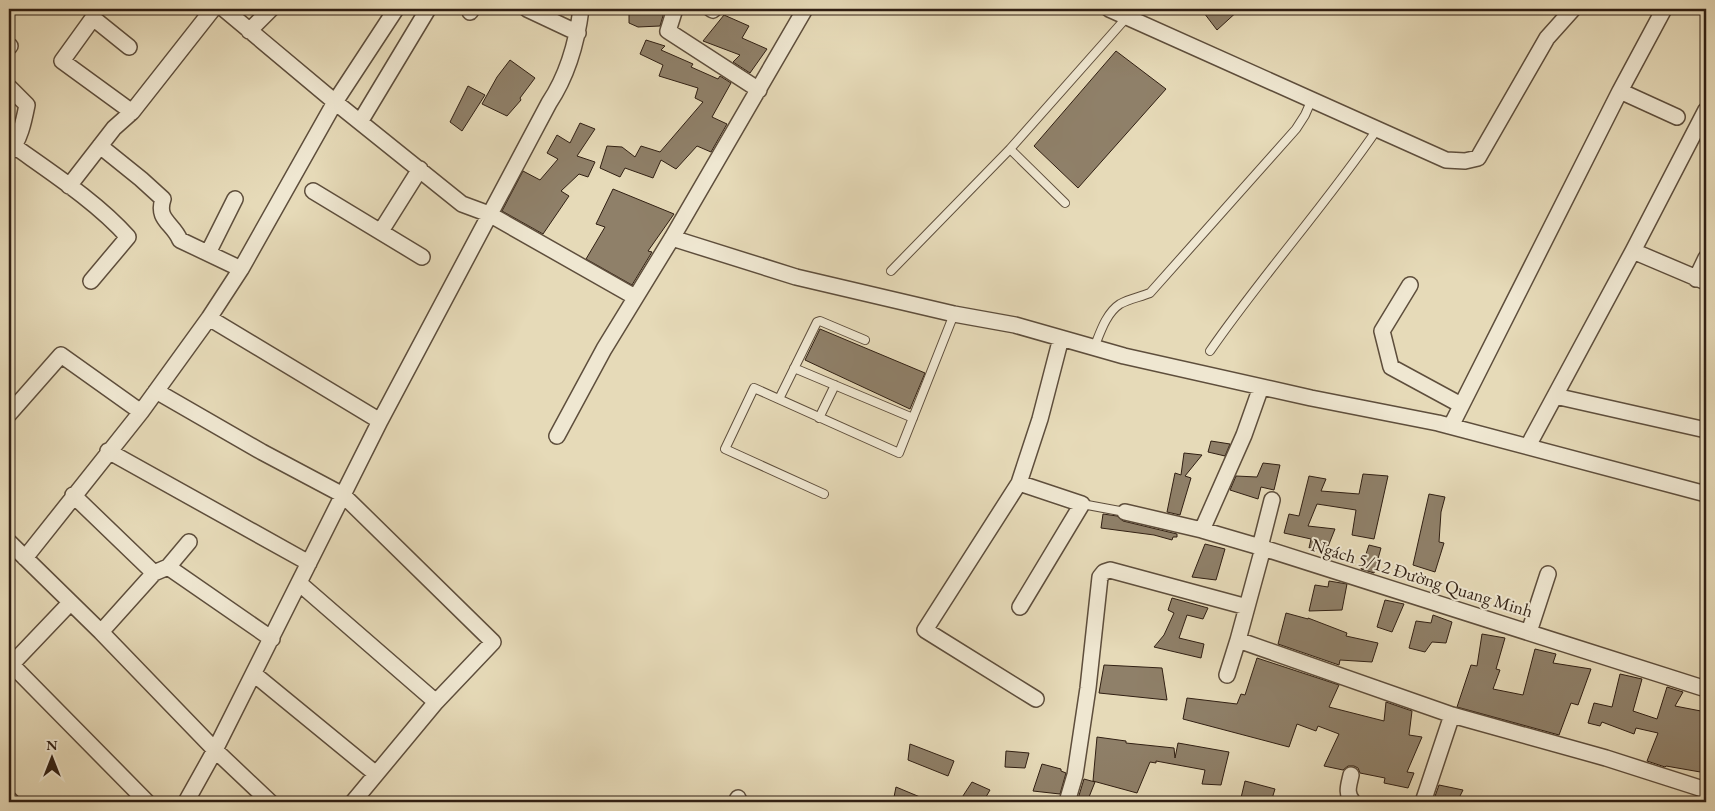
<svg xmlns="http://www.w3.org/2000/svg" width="1715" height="811" viewBox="0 0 1715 811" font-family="'EB Garamond',serif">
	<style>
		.building { fill: #8f8069; stroke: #301f13 }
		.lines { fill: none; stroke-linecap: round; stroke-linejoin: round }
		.lane-casing { stroke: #5e4e3c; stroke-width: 10 }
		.street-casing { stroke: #5e4e3c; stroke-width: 18 }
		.lane { stroke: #efe7d1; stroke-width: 8 }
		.street { stroke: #efe7d1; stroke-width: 15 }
		.labels { text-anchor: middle; stroke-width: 4; stroke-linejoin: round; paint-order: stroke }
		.street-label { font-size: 18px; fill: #301f13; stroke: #efe7d1 }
	</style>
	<rect width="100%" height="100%" fill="#e6dab8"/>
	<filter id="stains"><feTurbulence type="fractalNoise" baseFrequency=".004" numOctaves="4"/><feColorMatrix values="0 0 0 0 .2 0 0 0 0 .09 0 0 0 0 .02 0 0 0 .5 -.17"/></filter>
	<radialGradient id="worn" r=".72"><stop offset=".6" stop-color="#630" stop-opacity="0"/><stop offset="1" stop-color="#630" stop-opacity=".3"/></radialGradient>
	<path class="building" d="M629 9H665L660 26 638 27 629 23Z
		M1201 9H1240L1217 30Z
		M724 15 749 26 742 38 767 49 750 73 733 62 740 55 703 41Z
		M646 40 665 46 661 50 693 64 691 67 718 79 720 76 731 83 712 117 727 124 711 152 697 146 676 169 661 160 653 178 625 168 620 177 600 168 607 146 622 147 635 157 641 146 660 152 703 102 695 98 698 88 659 76 663 65 640 54Z
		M1116 51 1166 89 1078 188 1034 146Z
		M510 60 535 78 520 98 521 100 507 116 482 104 497 77Z
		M468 86 485 95 462 131 450 122Z
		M580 123 595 129 577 156 595 162 588 177 579 174 561 191 569 196 543 234 502 211 523 171 540 180 558 159 547 153 557 135 570 143Z
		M613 189 674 214 648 251 652 252 632 285 586 259 605 227 596 224Z
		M820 329 925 373 910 409 805 360Z
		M1211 441 1230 444 1225 456 1208 452Z
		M1184 453 1202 455 1185 476 1191 478 1180 515 1167 512 1175 473 1181 475Z
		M1263 463 1280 465 1274 490 1261 487 1258 499 1230 490 1236 476 1257 477Z
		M1363 474 1388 476 1374 539 1352 535 1356 510 1317 504 1308 526 1335 529 1327 549 1309 548 1311 539 1284 533 1289 514 1299 516 1309 476 1326 479 1321 491 1359 494Z
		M1429 494 1445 497 1441 512 1439 542 1444 543 1435 572 1413 565Z
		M1103 514 1117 516 1123 521 1177 534V537H1173L1172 540 1154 535 1101 528Z
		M1205 544 1225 549 1216 580 1192 577Z
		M1369 545 1381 548 1374 573 1361 569Z
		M1329 581 1347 584 1342 610 1309 611 1315 585 1328 587Z
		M1172 598 1208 608 1203 619 1187 615 1179 638 1204 644 1201 658 1154 647 1164 635 1174 613 1168 610Z
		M1385 600 1404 604 1392 632 1377 627Z
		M1286 613 1308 619V618L1347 633 1346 636 1378 643 1372 662 1340 660 1339 665 1278 644Z
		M1433 615 1452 622 1446 643 1432 642 1425 652 1409 648 1416 621 1431 623Z
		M1482 634 1505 638 1496 669 1500 670 1493 689 1523 695 1535 649 1556 654 1553 663 1591 669 1578 705 1571 703 1559 735 1457 707 1471 665 1477 666Z
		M1257 658 1339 685 1329 707 1384 721 1386 702 1412 711 1409 735 1422 737 1407 772 1414 773 1408 788 1384 783 1385 778 1360 773 1358 768 1354 766H1348L1343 770 1324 766 1339 734 1318 726 1316 731 1297 724 1289 747 1183 719 1187 698 1237 704 1241 694 1245 695Z
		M1104 665 1162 668 1167 700 1099 693Z
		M1620 674 1642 679 1633 711 1657 719 1667 687 1683 692 1675 706 1706 712V733L1701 753 1706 754V773L1666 766 1665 767 1647 761 1658 733 1636 728 1634 734 1602 722 1600 726 1588 723 1594 703 1612 707Z
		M1097 737 1126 741V743L1174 748 1175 758 1178 743 1229 752 1221 785 1202 784 1205 770 1156 761V763L1150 762 1137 793 1093 781Z
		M910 744 954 761 948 776 908 760Z
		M1006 751 1029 753 1025 768 1005 767Z
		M1042 764 1061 769V771L1066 773 1060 794 1033 791Z
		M1084 779 1095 782 1087 802H1077Z
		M1245 781 1275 789 1271 802H1240Z
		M972 782 990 790 983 802H959Z
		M1439 785 1463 790 1457 802H1433Z
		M896 787 932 802H893Z"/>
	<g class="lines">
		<defs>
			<path id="lane" d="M1010 149 1065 203
				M891 271 1010 149 1127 17
				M1094 348C1100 333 1106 313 1120 304 1129 299 1140 297 1150 293L1296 129 1305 115 1312 99
				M1210 351C1263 274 1326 205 1378 128
				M794 368 913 418
				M779 399 817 322 820 321 865 340
				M819 418 835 385
				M824 494 725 449 754 388 899 453 954 314
				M1082 504 1125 512"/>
			<path id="street" d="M224 9 335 102 462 204 489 214 635 297
				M527 9 578 33
				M675 9 668 31 759 90
				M711 9 713 10 714 9
				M1109 9 1446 160 1465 161 1478 158 1547 38 1573 9
				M470 12 472 9
				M249 31 271 9
				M9 47 10 46
				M129 47 93 18 62 61 132 112
				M9 87 27 105C24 120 20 141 9 152
				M1620 91 1677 117
				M360 122 428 9
				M14 146C52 173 98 203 128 237L91 281
				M100 146 141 179 163 199C156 220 173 223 180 240L241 269
				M69 186 114 128 132 112 213 9
				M313 191 422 257
				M381 231 420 169
				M672 238 796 277 954 314 1015 325 1124 356 1311 398 1438 423 1706 494
				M1633 251 1706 282
				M208 253 235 199
				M1696 279 1706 258
				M1410 285 1382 331 1391 367 1461 405
				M209 318 380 421
				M156 391 262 452 343 495 493 642 436 702 353 802
				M1555 396 1706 430
				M9 414 61 355 141 412
				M1451 426 1620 91 1664 9
				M557 436 604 349 672 238 805 9
				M1528 446 1633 251 1706 110
				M108 451 309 563
				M1019 483 1082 504 1020 607
				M73 495 154 573
				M1125 512 1202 530 1260 547 1706 689
				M1202 530 1244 435 1261 387
				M9 542 101 632 215 750 380 421 549 103C567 76 577 41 581 9
				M1260 547 1272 500
				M25 558 141 412 209 318 241 269 335 102 396 9
				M168 567 272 639
				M299 583 436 702
				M101 632 154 573 168 567 189 542
				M1529 632 1548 574
				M1238 640 1263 548
				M9 662 147 802
				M9 667 70 603
				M254 674 376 774
				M1227 675 1238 640 1452 715 1606 758 1706 790
				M1036 699 925 630 1019 483 1040 419 1061 338
				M1351 775C1349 785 1345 793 1353 802
				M9 799 12 802
				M186 802 215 750 270 802
				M736 802 738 798
				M1067 802 1075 775 1088 688 1100 577 1104 572 1110 570 1247 607
				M1423 802 1452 715"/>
		</defs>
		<use href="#lane" class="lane-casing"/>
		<use href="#street" class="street-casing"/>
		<use href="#lane" class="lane"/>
		<use href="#street" class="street"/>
	</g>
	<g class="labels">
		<g class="street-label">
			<text transform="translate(1422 578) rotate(17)" y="6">Ngách 5/12 Đường Quang Minh</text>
		</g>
	</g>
	<rect width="1715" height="811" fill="none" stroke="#e6dab8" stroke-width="30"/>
	<rect x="10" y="10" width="1695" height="791" fill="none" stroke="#301f13" stroke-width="2.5"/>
	<rect x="15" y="15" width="1685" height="781" fill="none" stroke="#301f13"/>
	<g transform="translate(52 758)" stroke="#efe7d1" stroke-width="4" paint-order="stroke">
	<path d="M0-4L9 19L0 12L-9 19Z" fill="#301f13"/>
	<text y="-8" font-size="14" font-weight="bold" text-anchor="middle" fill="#301f13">N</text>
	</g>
	<rect width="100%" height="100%" filter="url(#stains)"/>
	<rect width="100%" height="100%" fill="url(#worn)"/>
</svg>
